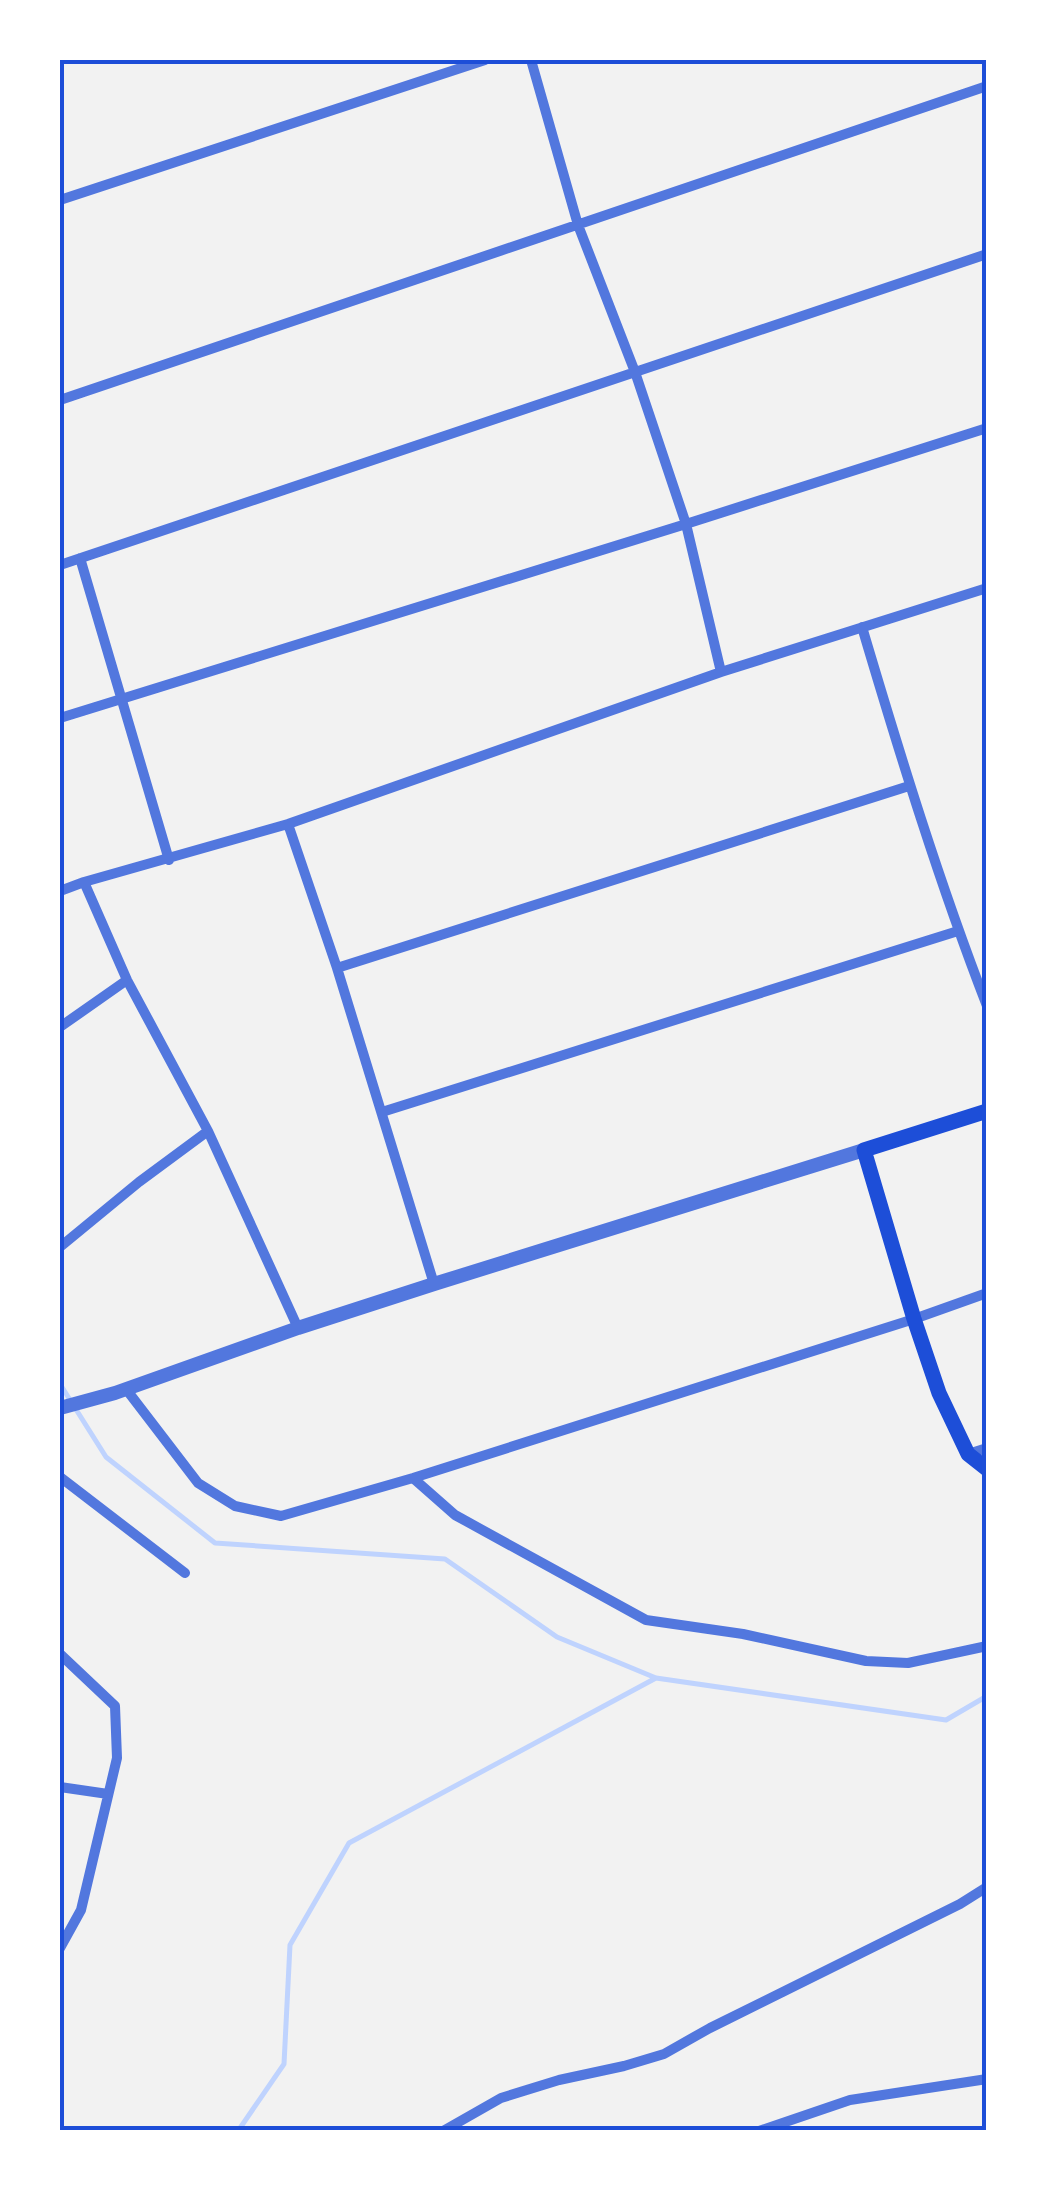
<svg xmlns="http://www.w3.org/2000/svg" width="1047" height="2191" viewBox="0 0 1047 2191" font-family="Karla,sans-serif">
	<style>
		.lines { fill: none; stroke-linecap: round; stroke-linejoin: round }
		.stream { stroke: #bfd3fe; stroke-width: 5 }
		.minor { stroke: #5277de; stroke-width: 10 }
		.tertiary { stroke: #5277de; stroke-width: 14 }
		.secondary { stroke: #1d4ed8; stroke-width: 15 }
		.neatline { fill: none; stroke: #1d4ed8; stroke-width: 4 }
	</style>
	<rect width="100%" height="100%" fill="#f2f2f2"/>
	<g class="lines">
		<path class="stream" d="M60 1384 106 1457 215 1543 445 1559 557 1637 656 1678 946 1720 987 1696
			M238 2131 284 2064 290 1945 349 1843 656 1678"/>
		<path class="minor" d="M531 60 578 225 635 372 686 524 721 672
			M60 200 485 60
			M60 400 987 86
			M80 558 169 860
			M60 565 987 254
			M862 627C900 755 939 882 987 1006
			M60 718 686 524 987 428
			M288 824 337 968 434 1284
			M84 882 127 980 208 1131 298 1328
			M60 891 84 882 288 824 721 672 987 588
			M337 968 909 786
			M60 1027 127 980
			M382 1112 958 931
			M60 1247 139 1182 208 1131
			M126 1389 198 1483 235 1506 281 1516 413 1478 914 1319 987 1293
			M968 1454 987 1448
			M60 1477 185 1573
			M413 1478 455 1515 646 1620 743 1634 866 1661 908 1663 987 1646
			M60 1654 115 1706 117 1758 81 1910 60 1948
			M60 1787 108 1794
			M443 2131 501 2098 559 2080 624 2066 664 2054 710 2028 960 1904 987 1887
			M759 2131 850 2100 987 2079"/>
		<path class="tertiary" d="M60 1408 115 1393 298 1328 434 1284 864 1150"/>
		<path class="secondary" d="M987 1111 864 1150 914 1319 939 1393 968 1454 987 1469"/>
	</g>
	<rect width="1047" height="2191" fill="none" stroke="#ffffff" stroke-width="125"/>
	<rect x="62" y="62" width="922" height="2066" class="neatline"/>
</svg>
